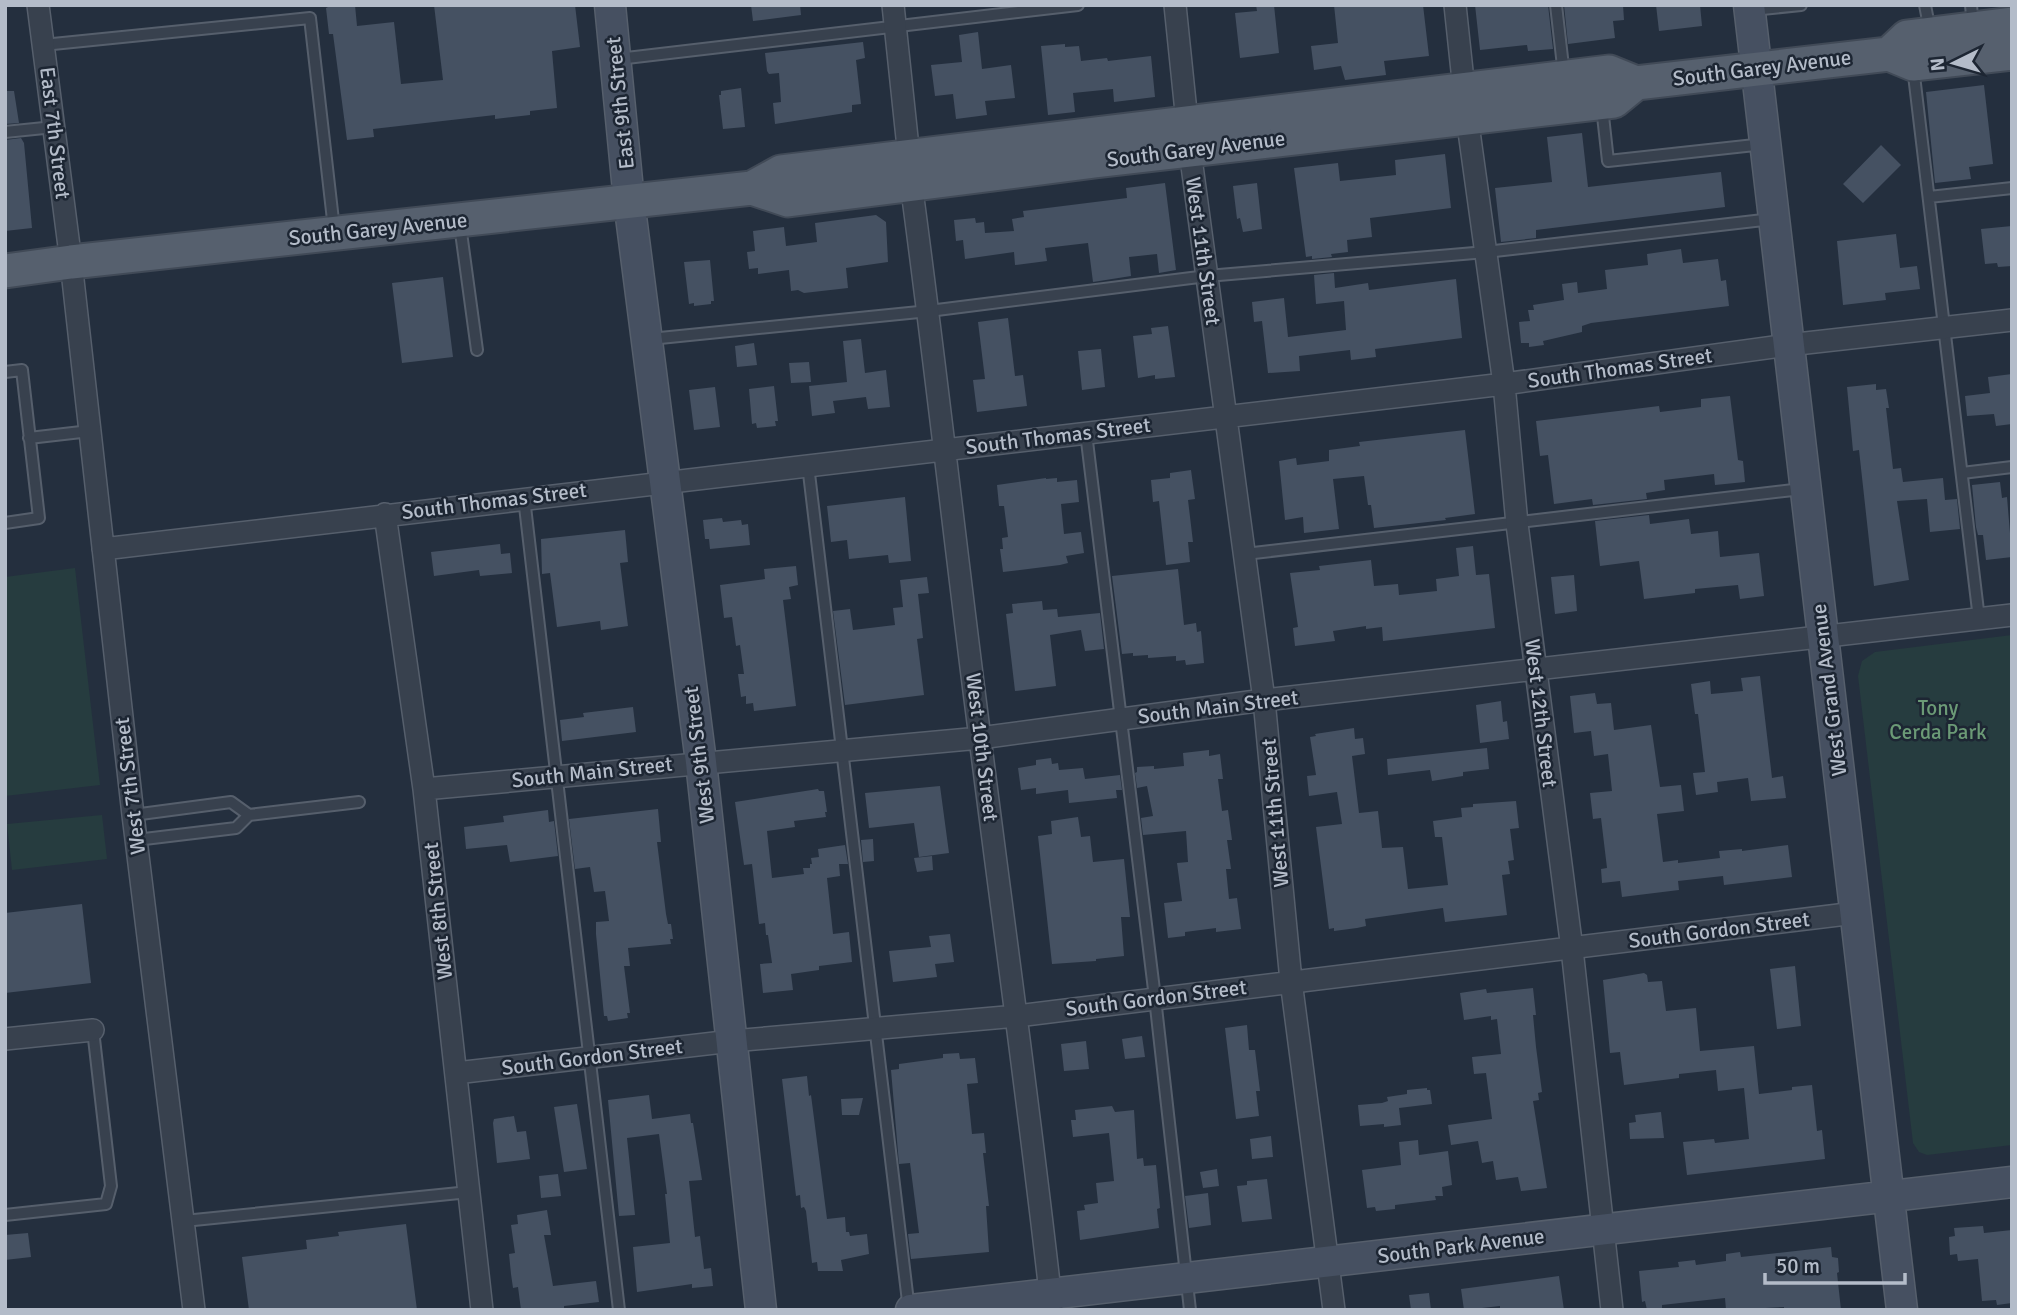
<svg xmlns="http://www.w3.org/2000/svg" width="2017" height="1315" viewBox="0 0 2017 1315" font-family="Signika,sans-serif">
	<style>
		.green { fill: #263c3f }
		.building { fill: #455162 }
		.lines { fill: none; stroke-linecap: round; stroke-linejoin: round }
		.lane-casing { stroke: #565f6c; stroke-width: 14 }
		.street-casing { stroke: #565f6c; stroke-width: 24 }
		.secondary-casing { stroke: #565f6c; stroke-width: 33 }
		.primary-casing { stroke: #414a57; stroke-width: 37 }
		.lane { stroke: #38414e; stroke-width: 10 }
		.street { stroke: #38414e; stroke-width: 21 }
		.secondary { stroke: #465061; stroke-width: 30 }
		.primary { stroke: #56606e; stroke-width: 33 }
		.labels { text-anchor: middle; stroke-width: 5; stroke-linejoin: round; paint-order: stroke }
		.street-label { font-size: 21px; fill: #b4bcc9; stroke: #1d2633 }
		.park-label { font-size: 21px; fill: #6b9a76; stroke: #1d2633 }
	</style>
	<rect width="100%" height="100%" fill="#242f3e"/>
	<path class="green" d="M75 568 100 785 5 796V577Z
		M2012 635V1145L1927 1155 1919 1152 1913 1143 1858 676 1862 661 1875 652Z
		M102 815 107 859 12 870 7 824Z"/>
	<path class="building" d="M332 5H355L357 26 394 22 401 84 443 80 434 5H575L580 47 552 51 557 108 530 111V115L495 119V115L373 129 374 137 347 140 333 34H329L326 8Z
		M751 5H800L801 15 753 21Z
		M1256 5H1274L1279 53 1240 58 1235 13 1257 11Z
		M1334 5H1423L1429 56 1384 61 1386 75 1345 80 1341 66 1314 70 1311 46 1338 43Z
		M1475 5H1548L1553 49 1528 51 1527 45 1480 50Z
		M1564 5H1623L1624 20 1613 21 1615 38 1568 44Z
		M1656 5H1700L1702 26 1659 31Z
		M978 32 982 69 1011 65 1015 98 985 101 987 115 956 119 953 94 935 96 931 65 962 62 959 35Z
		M863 42 865 58 856 60 861 104 852 105V112L775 124 773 103 781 102 779 73 769 74 767 71 765 53Z
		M1065 44V47L1079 46 1081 61 1107 58 1108 61 1151 56 1155 97 1114 102 1113 89 1073 93 1075 112 1048 115 1041 46Z
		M1984 85 1993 164 1969 167 1971 179 1935 183 1926 92Z
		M741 88 745 127 723 129 719 95H721V91Z
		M5 91H14L19 123 5 124Z
		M1582 133 1588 187 1721 172 1725 207 1536 230V238L1501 242 1495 188 1552 182 1547 137Z
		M21 138 24 143 32 228 5 231V140Z
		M1881 145 1901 165 1863 203 1843 184Z
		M1445 154 1451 208 1370 218 1372 237 1347 240 1348 252 1331 254 1332 257 1312 259V256L1306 257 1294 168 1338 163 1340 181 1396 175 1395 160Z
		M1165 183 1176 270 1159 273 1157 254 1129 257 1131 276 1093 282 1088 243 1045 248 1047 261 1015 265 1014 252 965 259 963 240 956 241 954 220 975 218 976 223 984 222 985 233 1014 231 1012 219 1024 217 1023 211 1127 198 1126 188Z
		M1257 183 1262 229 1243 232 1240 218 1237 219 1233 186Z
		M876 215 886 222 888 262 846 268 848 288 804 293 798 290 791 291 789 270 758 274V268L749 269 747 252 755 251 753 231 784 227 786 246 817 242 815 223Z
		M2012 226V266L1998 267 1997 263 1985 264 1981 229Z
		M1896 234 1900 268 1917 266 1920 289 1885 293 1886 300 1843 305 1837 241Z
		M1681 249 1683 263 1718 259 1721 281 1726 280 1729 306 1591 323 1582 326V332L1543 341 1544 345 1529 347V343H1521L1519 322 1530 321 1528 310H1534L1533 305 1564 300 1562 284 1577 282 1578 293 1607 289 1605 270 1648 265 1647 254Z
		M710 260 714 301H711V304L694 306V303L689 304 684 262Z
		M1334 273 1335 288 1368 283 1369 290 1456 279 1462 338 1375 349 1376 357 1351 360 1350 350 1299 356 1300 371 1268 373 1262 321 1254 322 1252 302 1284 298 1288 337 1346 330 1344 301 1316 304 1314 275Z
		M443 277 453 357 402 363 392 283Z
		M1008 318 1015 376 1023 375 1027 406 977 412 973 380 985 379 978 322Z
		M1168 326 1175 377 1155 379V375L1138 378 1133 336 1152 334 1151 328Z
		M861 339 865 373 886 370 890 407 868 409 866 397 833 401 835 413 812 416 809 386 847 382 843 341Z
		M754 343 757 365 737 367 735 346Z
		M1101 349 1105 387 1082 390 1078 351Z
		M809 362 811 382 791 383 789 363Z
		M2012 374V424L1996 426 1994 414 1967 416 1965 396 1990 393 1988 377Z
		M1876 384V390L1886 389 1889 408H1886L1893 469 1901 468 1903 482 1943 478 1945 500 1957 499 1960 529 1930 532 1927 499 1897 501 1909 580 1874 586 1859 450 1853 451 1847 387Z
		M774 386 778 421H775L776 426 757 428 756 423 752 424 749 389Z
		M715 387 720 427 694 430 689 390Z
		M1730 396 1738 460 1743 461 1745 482 1715 485 1714 474 1664 480 1665 490 1646 493 1647 499 1593 505 1592 499 1554 504 1548 455 1540 456 1536 421 1659 406 1660 412 1701 407V399Z
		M1465 430 1475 514 1445 518 1446 520 1374 528 1371 505H1368L1364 476 1333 479 1339 529 1304 533 1303 517 1285 520 1279 461 1296 458 1297 465 1329 461V450L1360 446 1359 442Z
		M1191 470 1195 499 1188 500 1193 542H1188L1190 562 1166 565 1159 501 1153 502 1151 480 1170 478V473Z
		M1046 478V479L1057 478V482L1077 480 1079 502 1061 504 1064 534 1081 532 1084 553 1066 556 1068 563 1060 565 1003 572 1000 549H1003L1002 538 1008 537 1004 506H999L997 485Z
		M2000 482 2002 498 2007 497 2012 557 1986 560 1983 535H1978L1976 527 1972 485Z
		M905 497 911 561 889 563 888 555 849 559 847 540 831 542 827 506Z
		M1649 515 1650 524 1689 519 1691 534 1718 531 1720 557 1759 553 1764 596 1740 599 1738 585 1695 589V593L1644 599 1639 561 1600 566 1595 521Z
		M722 518 723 522 741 520 742 525 748 524 750 545 710 549 709 539H705L703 520Z
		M625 530 628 562 620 563 628 626 601 630 600 621 557 627 550 573 542 574 541 539Z
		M500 544 501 554 510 553 512 573 480 576 479 570 434 576 431 552Z
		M1473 546 1476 575 1489 574 1495 628 1383 641 1382 627 1366 629V626L1333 631 1335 641 1295 646 1293 628 1298 627 1290 573 1320 570 1319 566 1371 560 1374 586 1398 584 1399 595 1437 591 1436 579 1459 576 1456 548Z
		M796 566 798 585 789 587 791 599 783 600 796 706 754 711 753 703 746 704V696L741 697 738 674H744L740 645 736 646 732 617 724 618 720 585 765 579 764 569Z
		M1178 569 1184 625 1196 623 1197 632 1201 631 1204 663 1186 665 1185 660 1176 661V656L1148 658V655L1133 656V653L1122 654 1112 576Z
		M1574 575 1577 611 1555 614 1551 577Z
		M927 577 929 593 918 594 923 638 917 639 924 695 845 705 833 611 850 609 853 630 895 625 893 608 903 607 900 580Z
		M1042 601 1043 610 1057 609 1058 617 1100 613 1104 649 1085 651 1081 630 1050 635 1056 686 1015 691 1006 614 1013 613 1012 604Z
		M1760 676 1772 778 1783 776 1786 798 1751 801 1748 778 1717 782 1718 792 1696 795 1693 773 1705 772 1698 714H1695L1691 684 1710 681 1711 694 1743 691 1741 678Z
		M1595 693 1597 704 1611 703 1614 730 1651 725 1660 787 1681 785 1684 811 1657 814 1663 862 1678 860V863L1720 858 1719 851 1742 849V851L1788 845 1792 877 1724 885 1723 876 1678 881 1679 890 1622 897 1620 881 1602 883 1601 869 1607 868 1601 818 1593 819 1590 793 1612 791 1608 754 1594 756 1591 731 1574 733 1570 696Z
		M1501 701 1503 722 1507 721 1509 739 1480 743 1476 705Z
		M633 707 636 732 562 741 560 720 584 717 583 713Z
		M1354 728 1355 739 1363 738 1365 754 1352 756 1359 813 1378 811 1382 848 1403 847 1408 889 1448 885 1442 837H1435L1433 821 1462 817 1461 808 1473 807V804L1516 801 1519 828 1510 829 1514 860 1508 861 1510 874 1502 875 1507 915 1445 922 1443 908 1365 919 1366 926 1357 928 1334 931V928L1329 929 1316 827 1342 824 1337 792 1309 796 1307 776 1316 775 1310 737 1316 736 1315 734Z
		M1487 748 1489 769 1463 772V776L1432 781 1430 770 1388 775 1387 759Z
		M1209 750V756L1220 754 1223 779H1218L1222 811 1228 810 1232 840H1227L1231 869H1226L1229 899 1237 898 1241 929 1216 932V928L1185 932V936L1168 938 1164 903 1182 901 1177 863 1188 862 1186 831 1143 835 1141 818 1153 816 1147 786 1137 788 1135 773 1137 772V767L1154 766V769L1184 766 1183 753Z
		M1051 758 1052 764 1058 763 1059 770 1083 768 1085 779 1120 775 1122 790H1116L1117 798 1069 803 1068 790 1036 794V788L1021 790 1018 768 1036 765V760Z
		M940 786 949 853 919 857 914 823 869 828 865 793Z
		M818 789 819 791H824L827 812H825L826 817 794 821 795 827 767 831 772 878 804 874 803 868H810V864H812L811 858 819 857 818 849 845 845 848 864H839L840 876 827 878 833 934 849 932 852 962 819 966V970L791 974 793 990 763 993 760 964 772 963 768 935H766L765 923 759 924 752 864 744 865 735 802Z
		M658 809 661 842H657L666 914 668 924H671L673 939H670L671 944 628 948 630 966H624L630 1013H627L628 1018 608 1021 607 1016H604L596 934V922L609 921 605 891 594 892 590 867 575 869 569 819Z
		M548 810 549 822 554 821 558 856 510 862 507 845 466 849 464 827 504 822 503 816Z
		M1078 817 1081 837 1090 836 1093 862 1124 859 1130 917H1121L1124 956 1096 959V961L1052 964 1038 836 1052 834 1051 821Z
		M873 839 874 861 863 862 861 840Z
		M932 856 933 870 917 872 914 858Z
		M82 904 91 983 5 993V913Z
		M950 934 954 962 935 964 937 977 893 982 889 951 931 947 929 936Z
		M1795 966 1801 1026 1777 1029 1770 969Z
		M1644 973 1647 975 1648 982 1662 981 1666 1011 1696 1008 1700 1051 1754 1046 1759 1094 1792 1090V1087L1812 1085 1817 1131 1822 1130 1825 1159 1687 1175 1683 1142 1714 1139 1715 1143 1749 1139 1744 1088 1718 1091 1716 1070 1679 1074V1078L1624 1085 1620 1052 1610 1053 1603 980Z
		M1533 988 1536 1015H1533L1536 1047 1542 1092 1538 1093 1539 1100 1533 1101 1547 1188 1521 1191 1518 1177 1496 1180 1493 1161 1482 1163 1478 1141 1451 1145 1448 1125 1492 1119 1486 1073 1474 1074 1472 1057 1501 1054 1497 1019 1491 1020V1016L1464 1020 1460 993 1486 989 1487 993Z
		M1247 1025 1249 1050H1255L1260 1091H1256L1259 1116 1236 1119 1225 1028Z
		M1142 1036 1145 1057 1125 1059 1122 1039Z
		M1086 1041 1089 1069 1064 1071 1061 1044Z
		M959 1053 960 1059 975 1058 978 1083 967 1084 972 1134 984 1133 986 1153H983L989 1206H986L989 1252 911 1259 908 1234 919 1233 910 1163 899 1164 891 1070 899 1069V1064L943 1058V1054Z
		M807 1076 809 1096 811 1095 827 1219 845 1217 846 1232H849L850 1236 867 1234 869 1254 841 1260 843 1271H818L817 1262 812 1263 806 1211 804 1207 801 1208 800 1195 796 1196 782 1079Z
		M1427 1088V1090H1430L1432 1104 1399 1108 1401 1125 1384 1127V1124L1360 1126 1358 1105 1382 1103 1388 1101 1387 1097 1407 1094V1090Z
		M649 1095 652 1119 690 1114 691 1123H693L702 1180 689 1181 695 1237 700 1236 704 1269 711 1268 713 1286 692 1288V1284L637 1292 633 1247 670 1243 665 1194H667L659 1134 627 1138 635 1215 619 1216 608 1100Z
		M863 1098 859 1115H842L841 1099Z
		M577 1104 587 1169 564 1172 554 1107Z
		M1112 1106 1115 1112 1134 1110 1137 1159 1143 1158 1144 1166 1156 1165 1160 1208 1157 1209 1159 1228 1080 1240 1077 1211 1085 1210 1084 1205 1098 1203 1096 1183 1114 1181 1109 1133 1073 1137 1071 1120H1076L1075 1110Z
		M1661 1112 1664 1138 1630 1139 1629 1123 1636 1122 1635 1115Z
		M514 1116 517 1132 526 1131 530 1159 497 1163 493 1123 494 1119Z
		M1271 1136 1273 1157 1252 1159 1250 1139Z
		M1418 1140 1419 1155 1448 1151 1452 1185 1442 1187 1443 1196H1435L1436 1200 1395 1205V1209L1376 1211 1375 1207 1367 1208 1362 1170 1401 1165 1399 1142Z
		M1217 1169 1219 1186 1203 1188 1200 1172Z
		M558 1174 561 1196 541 1198 539 1176Z
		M1267 1179 1272 1219 1242 1222 1237 1186 1247 1185V1181Z
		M1208 1193 1211 1225 1189 1228 1185 1196Z
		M547 1210 551 1235H544L553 1286 596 1281 599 1302 564 1306V1310H521L518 1287 513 1288 511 1274 509 1254 515 1253 511 1225 518 1224 517 1215Z
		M406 1224 417 1310H249L242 1257 307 1249 306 1240 339 1236 338 1232Z
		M1983 1226 1984 1233 2012 1230V1303L1997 1305 1996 1300 1982 1301 1978 1259 1958 1261 1957 1254 1950 1255 1949 1237 1955 1236 1954 1228Z
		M28 1233 31 1257 5 1260V1235Z
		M1831 1247 1832 1257 1838 1258 1839 1272 1837 1273 1841 1310H1784V1307L1726 1310 1725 1298 1662 1305V1310H1647L1645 1301 1642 1302 1639 1271 1679 1267 1678 1262 1695 1260 1696 1265 1726 1261V1254L1740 1252 1741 1257Z
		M1559 1276 1564 1310H1500V1306L1464 1310 1461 1289Z
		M1429 1293 1431 1310H1411L1409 1295Z"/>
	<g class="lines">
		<defs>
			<path id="lane" d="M1556 5 1564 75
				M1925 5 1930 31
				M1971 5 1973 27
				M1752 10 1801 5
				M43 45 310 18 334 229
				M618 59 1078 5
				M1913 67 1979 619
				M1602 107 1608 161 1764 144
				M5 132 54 127
				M1929 197 2012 188
				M460 225 477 350
				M650 339 929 311 1207 276 1486 252 1772 219
				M5 372 22 370 39 518 5 523
				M1086 433 1155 998 1190 1310
				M29 438 90 431
				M808 465 909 1310
				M1962 473 2012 467
				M524 498 619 1310
				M1245 554 1802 489
				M133 815 231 802 249 815
				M136 840 236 828 249 815 359 802
				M5 1215 106 1204 111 1186 93 1030
				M184 1221 469 1192"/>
			<path id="street" d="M38 5 71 262 133 815 194 1310
				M893 5 909 157
				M1175 5 1190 151 1264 700 1291 981 1334 1310
				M1455 5 1464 90
				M1467 117 1504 384 1517 524 1572 949 1612 1310
				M911 183C936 368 956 553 980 738 1004 929 1031 1119 1052 1310
				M385 514 424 789 482 1310
				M103 549 1504 384 1788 345 2012 320
				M424 789 980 738 1264 700 2012 615
				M5 1039 93 1030
				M456 1073 732 1041 1017 1016 1855 913"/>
			<path id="secondary" d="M610 5 629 201 701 762 761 1310
				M1749 5 1902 1310
				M911 1310 2012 1182"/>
			<path id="primary" d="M1889 54 1907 37 2012 24
				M752 188 781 172 1609 72 1636 83 1889 54 1913 64 2012 53
				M5 271 71 262 752 188 788 200 1095 161 1614 101 1636 83"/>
		</defs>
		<use href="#lane" class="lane-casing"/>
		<use href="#street" class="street-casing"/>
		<use href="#secondary" class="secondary-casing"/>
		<use href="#primary" class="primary-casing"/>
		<use href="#lane" class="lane"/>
		<use href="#street" class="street"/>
		<use href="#secondary" class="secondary"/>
		<use href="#primary" class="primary"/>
	</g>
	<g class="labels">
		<g class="street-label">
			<text transform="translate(1762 68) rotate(-7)" y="7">South Garey Avenue</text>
			<text transform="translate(620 103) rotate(-96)" y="7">East 9th Street</text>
			<text transform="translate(55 133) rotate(83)" y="7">East 7th Street</text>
			<text transform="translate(1196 149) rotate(-7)" y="7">South Garey Avenue</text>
			<text transform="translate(378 229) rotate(-6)" y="7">South Garey Avenue</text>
			<text transform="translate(1203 251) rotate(82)" y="7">West 11th Street</text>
			<text transform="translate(1620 368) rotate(-8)" y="7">South Thomas Street</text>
			<text transform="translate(1058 436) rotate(-7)" y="7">South Thomas Street</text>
			<text transform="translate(494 501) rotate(-7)" y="7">South Thomas Street</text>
			<text transform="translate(1829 690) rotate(-97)" y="7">West Grand Avenue</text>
			<text transform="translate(1218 707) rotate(-7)" y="7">South Main Street</text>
			<text transform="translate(1541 713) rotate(83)" y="7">West 12th Street</text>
			<text transform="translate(982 747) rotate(83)" y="7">West 10th Street</text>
			<text transform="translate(699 755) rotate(-97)" y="7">West 9th Street</text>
			<text transform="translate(592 772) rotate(-6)" y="7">South Main Street</text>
			<text transform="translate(130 786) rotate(-97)" y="7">West 7th Street</text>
			<text transform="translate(1275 813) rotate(-95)" y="7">West 11th Street</text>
			<text transform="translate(438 911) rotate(-96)" y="7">West 8th Street</text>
			<text transform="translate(1719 930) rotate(-7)" y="7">South Gordon Street</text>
			<text transform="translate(1156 998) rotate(-7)" y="7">South Gordon Street</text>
			<text transform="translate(592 1057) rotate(-7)" y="7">South Gordon Street</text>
			<text transform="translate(1461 1246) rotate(-7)" y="7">South Park Avenue</text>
		</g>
		<g class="park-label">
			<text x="1938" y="715">Tony<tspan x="1938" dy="24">Cerda Park</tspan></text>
		</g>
	</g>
	<rect width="2017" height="1315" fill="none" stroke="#b4bcc9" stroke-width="14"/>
	<g transform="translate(1954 63) rotate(265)" stroke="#1d2633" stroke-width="5" paint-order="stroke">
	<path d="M0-5L12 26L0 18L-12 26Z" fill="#b4bcc9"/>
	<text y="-10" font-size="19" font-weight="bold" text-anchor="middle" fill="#b4bcc9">N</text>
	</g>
	<path d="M1765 1273v10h140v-10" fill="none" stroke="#b4bcc9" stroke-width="3.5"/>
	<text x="1776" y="1273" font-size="21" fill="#b4bcc9" stroke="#1d2633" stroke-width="5" paint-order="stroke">50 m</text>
</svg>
